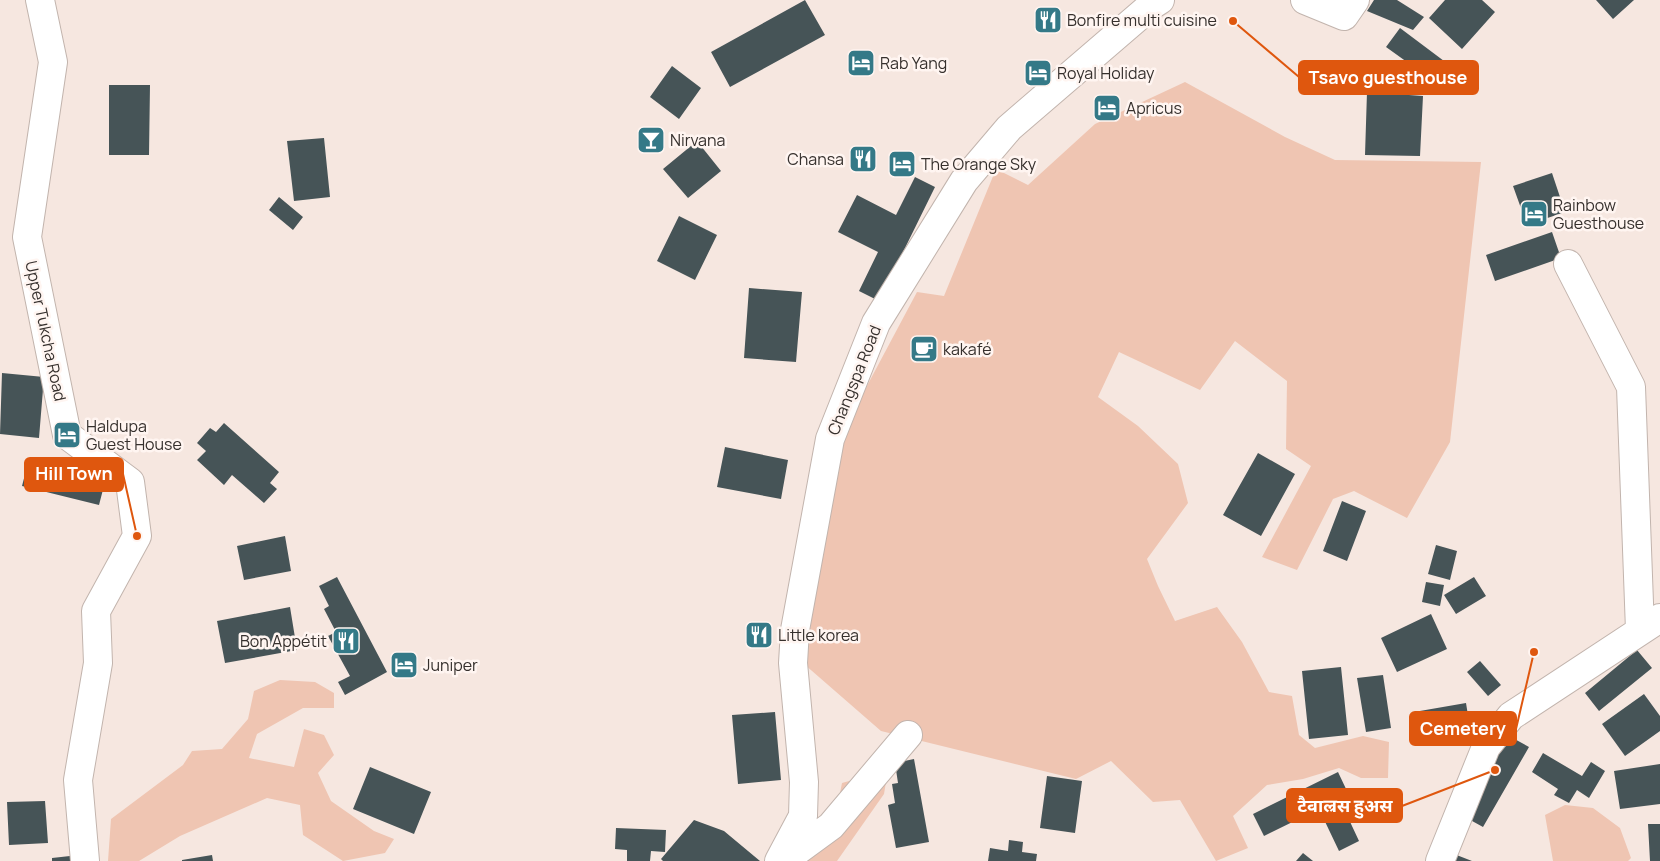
<svg xmlns="http://www.w3.org/2000/svg" width="1660" height="861" viewBox="0 0 1660 861" font-family="Manrope,'Noto Sans Devanagari',sans-serif">
	<style>
		.green { fill: #efc5b2 }
		.building { fill: #465457 }
		.lines { fill: none; stroke-linecap: round; stroke-linejoin: round }
		.minor-casing { stroke: #c2b4ad; stroke-width: 30 }
		.minor { stroke: #fff; stroke-width: 28 }
		.labels { text-anchor: middle; stroke-width: 5; stroke-linejoin: round; paint-order: stroke }
		.poi-label { font-size: 16px; fill: #36302d; stroke: #fff5f1; text-anchor: start }
		.street-label { font-size: 16px; fill: #36302d; stroke: #fff5f1 }
		.leader { fill: none; stroke: #df570e; stroke-width: 2 }
		.callout-dot { fill: #df570e; stroke: #fff5f1; stroke-width: 2 }
		.callout { fill: #df570e; stroke: #df570e; stroke-width: 2 }
		.callout-label { font-size: 18px; text-anchor: middle; font-weight: bold; fill: #fff }
	</style>
	<rect width="100%" height="100%" fill="#f6e7e0"/>
	<path class="green" d="M1185 82 1285 137 1335 160 1481 162 1450 442 1407 518 1354 491 1333 499 1297 570 1262 557 1311 466 1286 449 1287 381 1235 341 1200 390 1119 352 1098 397 1138 426 1178 464 1188 503 1147 559 1158 586 1175 621 1217 607 1242 642 1269 692 1292 696 1299 735 1315 748 1363 736 1389 742 1388 778H1361L1339 768 1303 779 1267 785 1233 816 1248 848 1216 861 1180 800 1153 802 1111 761 1076 779 881 731 804 664 844 429 917 292 944 296 996 169 1028 185 1095 124Z
		M280 680 315 682 334 693V708H303L257 734 249 758 294 767 304 729 324 735 334 755 318 773 331 801 374 831 394 839 385 853 343 861 303 835 300 805 267 798 180 836 139 861H108L111 819 183 765 192 751 222 749 248 719 254 691Z
		M888 770 884 794 837 861H783L832 817 839 798 842 783Z
		M1565 805 1593 808 1620 828 1631 858 1628 861H1553L1545 815Z"/>
	<path class="building" d="M805 0 825 35 730 87 711 52Z
		M1374 0H1397L1424 17 1413 30 1367 11Z
		M1445 0H1482L1495 12 1462 49 1429 18Z
		M1596 0H1634L1613 19Z
		M1400 28 1452 67 1439 85 1386 47Z
		M672 66 701 88 679 119 650 97Z
		M109 85H150L149 155H109Z
		M1367 92 1423 96 1420 156 1365 155Z
		M324 138 330 197 294 201 287 141Z
		M697 141 721 171 688 198 663 169Z
		M1552 173 1565 212 1527 225 1513 186Z
		M915 177 935 187 879 301 859 291 878 252 838 232 857 195 896 215Z
		M279 197 303 217 293 230 269 210Z
		M679 216 717 235 695 280 657 261Z
		M1552 232 1561 258 1495 281 1486 255Z
		M749 288 802 292 796 362 744 358Z
		M2 373 44 377 39 438 0 434Z
		M224 423 279 472 270 483 277 489 264 503 232 475 224 485 197 460 206 451 197 443 210 428 216 432Z
		M725 447 788 460 781 499 717 487Z
		M1258 453 1295 474 1261 536 1223 515Z
		M29 459 106 478 99 505 22 486Z
		M1342 501 1366 511 1347 561 1323 551Z
		M285 536 291 571 244 580 237 546Z
		M1436 545 1457 551 1450 580 1428 574Z
		M337 577 387 672 345 695 338 682 350 676 328 636 336 632 324 609 329 606 319 586Z
		M1474 577 1486 596 1456 614 1444 595Z
		M1426 582 1444 585 1440 606 1422 602Z
		M290 607 297 650 225 663 217 621Z
		M1431 614 1447 649 1397 672 1381 638Z
		M1637 650 1652 668 1599 711 1585 693Z
		M1480 661 1501 685 1488 696 1467 672Z
		M1341 667 1348 735 1309 739 1302 671Z
		M1383 675 1391 728 1366 732 1357 678Z
		M1644 694 1660 716V731L1625 756 1602 724Z
		M1466 703 1471 734 1419 742 1414 712Z
		M775 712 781 780 738 784 732 715Z
		M1509 736 1529 747 1483 827 1463 816Z
		M1543 753 1582 776 1591 762 1605 771 1589 798 1577 790 1569 803 1554 795 1558 789 1532 772Z
		M914 759 929 842 896 848 888 805 895 803 892 784 898 783 895 763Z
		M1660 764V804L1620 809 1614 771Z
		M370 767 431 792 414 834 353 809Z
		M1338 772 1347 791 1343 792 1351 808 1345 811 1359 841 1339 851 1319 809 1264 836 1253 814Z
		M1047 776 1082 781 1075 833 1040 828Z
		M45 801 48 843 9 845 7 802Z
		M694 820 724 831 760 861H663L661 859Z
		M1648 824H1660V861H1650Z
		M616 828 666 830 665 852 651 851 650 861H627V850L615 849Z
		M1009 840 1023 842 1022 852 1037 854 1036 861H988L990 848 1008 851Z
		M1303 853 1313 861H1296Z
		M1454 854 1472 861H1451Z
		M79 855V861H52V858Z
		M212 855 213 861H182V860Z"/>
	<g class="lines">
		<defs>
			<path id="minor" d="M40 0 53 62 27 237 67 435 130 482 137 536 96 611 98 663 78 780 85 861
				M1305 0 1344 16 1355 0
				M1568 264 1631 387 1640 630
				M779 861 803 816 804 782 793 663 795 630 830 439 876 323 964 181 1009 128 1152 5 1160 0
				M783 861 831 826 908 735
				M1440 861 1486 747 1511 716 1660 618"/>
		</defs>
		<use href="#minor" class="minor-casing"/>
		<use href="#minor" class="minor"/>
	</g>
	<defs>
		<symbol id="restaurant-square" viewBox="-11 -11 22 22"><rect x="-9" y="-9" width="18" height="18" rx="4" fill="#347987" stroke="#fff5f1"/><path d="M-5-6h1v4h1v-4h1v4h1v-4h1v5L-1.5 .5V6h-2V.5L-5-1ZM5-6V6H3V1.5H1.5Q1.5-4 5-6Z" fill="#fff"/></symbol>
		<symbol id="hotel-square" viewBox="-11 -11 22 22"><rect x="-9" y="-9" width="18" height="18" rx="4" fill="#347987" stroke="#fff5f1"/><path d="M-6-4.5h1.5V1H6V5H4.5V3h-9V5H-6ZM-4 0a1.8 1.8 0 1 1 3.6 0ZM.5 0V-2.5h3Q6-2.5 6 0Z" fill="#fff"/></symbol>
		<symbol id="bar-square" viewBox="-11 -11 22 22"><rect x="-9" y="-9" width="18" height="18" rx="4" fill="#347987" stroke="#fff5f1"/><path d="M-6-5H6L.8 .8V4.5H3.5V6h-7V4.5H-.8V.8Z" fill="#fff"/></symbol>
		<symbol id="cafe-square" viewBox="-11 -11 22 22"><rect x="-9" y="-9" width="18" height="18" rx="4" fill="#347987" stroke="#fff5f1"/><path d="M-5.5-4.5H6V0H3Q3 3.5 0 3.5H-2.5Q-5.5 3.5-5.5 0ZM3-3.2v2h1.7v-2ZM-6 4.5H4V6H-6Z" fill="#fff"/></symbol>
	</defs>
	<g fill-rule="evenodd">
		<use href="#restaurant-square" x="1032" y="4" width="32" height="32"/>
		<use href="#hotel-square" x="845" y="47" width="32" height="32"/>
		<use href="#hotel-square" x="1022" y="57" width="32" height="32"/>
		<use href="#hotel-square" x="1091" y="92" width="32" height="32"/>
		<use href="#bar-square" x="635" y="124" width="32" height="32"/>
		<use href="#restaurant-square" x="847" y="143" width="32" height="32"/>
		<use href="#hotel-square" x="886" y="148" width="32" height="32"/>
		<use href="#hotel-square" x="1518" y="198" width="32" height="32"/>
		<use href="#cafe-square" x="908" y="333" width="32" height="32"/>
		<use href="#hotel-square" x="51" y="419" width="32" height="32"/>
		<use href="#restaurant-square" x="743" y="619" width="32" height="32"/>
		<use href="#restaurant-square" x="330" y="625" width="32" height="32"/>
		<use href="#hotel-square" x="388" y="649" width="32" height="32"/>
	</g>
	<g class="labels">
		<g class="poi-label">
			<text x="1067" y="26">Bonfire multi cuisine</text>
			<text x="880" y="69">Rab Yang</text>
			<text x="1057" y="79">Royal Holiday</text>
			<text x="1126" y="114">Apricus</text>
			<text x="670" y="146">Nirvana</text>
			<text x="844" y="165" text-anchor="end">Chansa</text>
			<text x="921" y="170">The Orange Sky</text>
			<text x="1553" y="211">Rainbow<tspan x="1553" dy="18">Guesthouse</tspan></text>
			<text x="943" y="355">kakafé</text>
			<text x="86" y="432">Haldupa<tspan x="86" dy="18">Guest House</tspan></text>
			<text x="778" y="641">Little korea</text>
			<text x="327" y="647" text-anchor="end">Bon Appétit</text>
			<text x="423" y="671">Juniper</text>
		</g>
		<g class="street-label">
			<text transform="translate(46 331) rotate(78)" y="6">Upper Tukcha Road</text>
			<text transform="translate(854 380) rotate(-68)" y="6">Changspa Road</text>
		</g>
	</g>
	<path class="leader" d="M1233 21L1299 77M137 536L123 474M1534 652L1516 729M1495 770L1402 806"/>
	<g class="callout-dot">
		<circle cx="1233" cy="21" r="5"/>
		<circle cx="137" cy="536" r="5"/>
		<circle cx="1534" cy="652" r="5"/>
		<circle cx="1495" cy="770" r="5"/>
	</g>
	<g class="callout">
		<rect x="1299" y="61" width="179" height="33" rx="5"/>
		<rect x="25" y="458" width="98" height="33" rx="5"/>
		<rect x="1410" y="712" width="106" height="33" rx="5"/>
		<rect x="1287" y="789" width="115" height="33" rx="5"/>
	</g>
	<g class="callout-label">
		<text x="1388" y="84">Tsavo guesthouse</text>
		<text x="74" y="480">Hill Town</text>
		<text x="1463" y="735">Cemetery</text>
		<text x="1345" y="812">टैवाल्रस हुअस</text>
	</g>
</svg>
